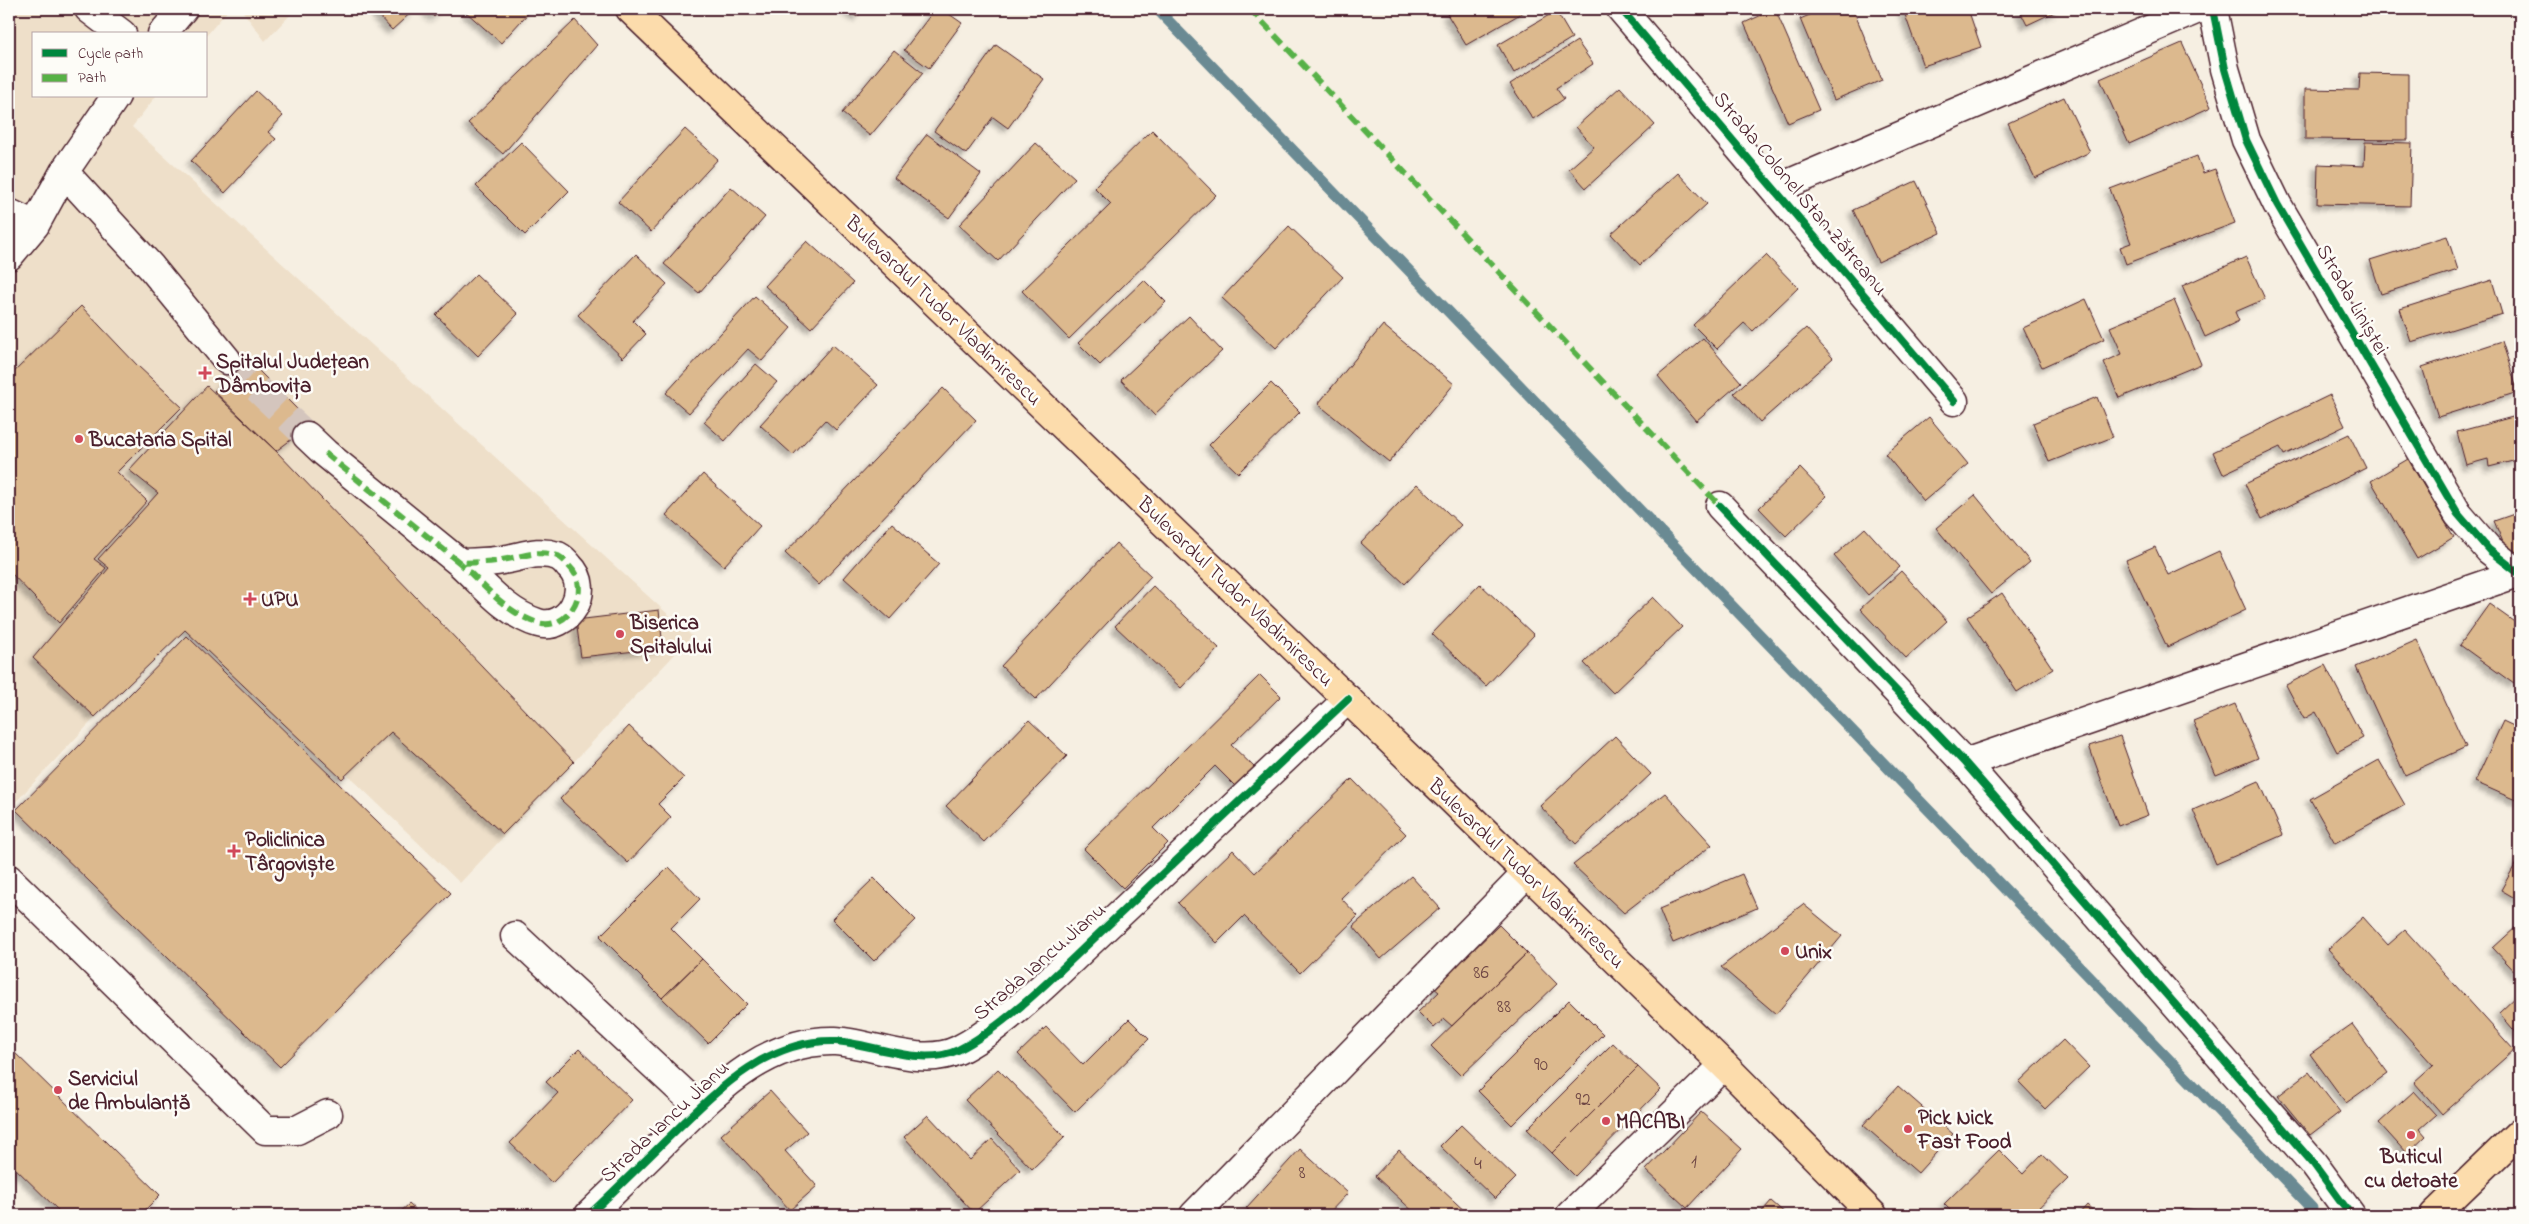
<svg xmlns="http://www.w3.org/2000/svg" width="2529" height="1224" viewBox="0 0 2529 1224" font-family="'Indie Flower',sans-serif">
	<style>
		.built { fill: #eedfc9 }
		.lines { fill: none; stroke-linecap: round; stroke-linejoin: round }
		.stream { stroke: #6a8a93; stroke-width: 11 }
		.building { fill: #dcb98e; stroke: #4a1f2b; filter: url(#shadow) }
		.minor-tunnel { stroke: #d4c5bd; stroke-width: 28; stroke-dasharray: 28 14; stroke-linecap: butt }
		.minor-casing { stroke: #4a1f2b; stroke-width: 31 }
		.major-casing { stroke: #4a1f2b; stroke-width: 31 }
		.minor { stroke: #fdfcf7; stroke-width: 28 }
		.major { stroke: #fcdcac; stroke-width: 28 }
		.quiet { stroke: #57b146; stroke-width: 6; stroke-dasharray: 12 6; stroke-linecap: butt }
		.cycleway-casing { stroke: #fdfcf7; stroke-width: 11 }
		.cycleway { stroke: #00873e; stroke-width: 8 }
		.poi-dot { fill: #d1495b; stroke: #fdfcf7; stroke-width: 2 }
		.labels { text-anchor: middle; stroke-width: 5; stroke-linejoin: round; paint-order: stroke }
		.number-label { font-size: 19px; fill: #6e4644 }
		.street-label { font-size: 21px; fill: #4a1f2b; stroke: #fdfcf7 }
		.poi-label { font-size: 21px; font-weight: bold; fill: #4a1f2b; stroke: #fdfcf7; text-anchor: start }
	</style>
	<defs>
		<filter id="shadow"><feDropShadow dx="-4.5" dy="4.5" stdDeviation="2.5" flood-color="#0004"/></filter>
	</defs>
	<rect width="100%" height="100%" fill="#f6efe2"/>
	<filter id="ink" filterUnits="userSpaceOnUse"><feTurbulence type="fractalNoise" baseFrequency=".02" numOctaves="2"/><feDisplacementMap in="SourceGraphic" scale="10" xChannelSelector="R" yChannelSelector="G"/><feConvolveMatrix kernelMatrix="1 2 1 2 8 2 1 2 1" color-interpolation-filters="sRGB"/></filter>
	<g filter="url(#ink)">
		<path class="built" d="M9 9H229L206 36V34H34V96H156L132 127 692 636 460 883 187 620 9 809Z
			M241 9H296L265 41Z"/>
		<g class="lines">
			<path class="stream" d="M1157 9 2312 1208"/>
		</g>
		<path class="building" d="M380 9H415L392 30 376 13Z
			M426 9H443L434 17Z
			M469 9H532L501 43 466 12Z
			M845 9H862L857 17Z
			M935 9H942L962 23 929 68 904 50Z
			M1456 9H1529L1466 45 1447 14Z
			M1775 9 1819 110 1788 123 1744 23Z
			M1824 9H1853L1882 80 1834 100 1800 19Z
			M1903 9H1968L1981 47 1923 66Z
			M2019 9H2061L2027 25Z
			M1556 11 1572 38 1514 73 1498 45Z
			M575 20 597 45 503 154 468 123Z
			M1577 41 1593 64 1556 88 1564 99 1533 119 1510 84Z
			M2182 43 2211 107 2129 144 2100 79Z
			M996 45 1044 79 1008 128 993 117 966 154 934 131Z
			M894 50 923 73 870 136 842 113Z
			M2360 73 2408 74V140L2305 139V89L2359 90Z
			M1620 87 1655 125 1586 188 1569 169 1594 147 1576 127Z
			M256 91 283 116 268 132 276 139 225 193 191 161Z
			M2064 97 2090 152 2035 178 2008 123Z
			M685 129 718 159 651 232 618 202Z
			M1152 130 1216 195 1069 339 1022 291 1111 204 1094 187Z
			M927 134 981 174 949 218 894 178Z
			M521 142 569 191 525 235 476 186Z
			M2365 142 2412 143 2410 206 2317 204 2318 164 2364 166Z
			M1036 143 1075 178 998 261 959 225Z
			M2197 156 2203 173 2215 169 2235 223 2126 264 2120 247 2131 243 2110 189Z
			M1678 173 1707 204 1640 265 1611 234Z
			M1916 181 1941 233 1878 262 1853 210Z
			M731 187 765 217 699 293 664 264Z
			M1289 226 1343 277 1276 348 1222 298Z
			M2447 236 2458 270 2381 294 2370 260Z
			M807 241 853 283 811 328 765 286Z
			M636 254 667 284 633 321 646 334 623 358 578 315Z
			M1766 255 1798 288 1753 331 1744 323 1717 349 1693 325Z
			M2246 257 2265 299 2235 312 2239 321 2205 337 2182 286Z
			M476 274 518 314 478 356 436 315Z
			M1144 280 1166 302 1100 365 1078 343Z
			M2492 280 2502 314 2411 342 2400 309Z
			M755 296 791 328 762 361 748 349 689 413 666 393Z
			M2086 299 2104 339 2042 367 2023 328Z
			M2174 300 2201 364 2119 398 2104 362 2122 354 2110 327Z
			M81 306 138 366 182 407 117 472 147 501 94 559 106 568 59 623 9 571V377Z
			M1189 316 1222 351 1154 415 1121 380Z
			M1383 325 1454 384 1389 462 1318 404Z
			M1806 328 1833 358 1760 422 1734 393Z
			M1703 338 1741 382 1696 421 1658 376Z
			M2502 341 2518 392 2438 417 2422 367Z
			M833 345 878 385 836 430 825 420 793 455 760 425Z
			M248 360 312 424 276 451 214 391Z
			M756 364 777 382 725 441 704 422Z
			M1271 383 1300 412 1238 473 1209 445Z
			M207 386 276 451 574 762 503 834 391 732 342 779 185 630 95 717 33 658 109 568 98 559 158 493 129 470Z
			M943 388 976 420 819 585 785 553Z
			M2330 395 2345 426 2284 455 2280 447 2223 474 2213 452Z
			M2097 397 2113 437 2049 462 2033 423Z
			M2520 415V448L2514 449 2517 460 2489 467 2488 459 2466 465 2457 432Z
			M1929 417 1968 464 1924 501 1885 454Z
			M2349 434 2366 468 2262 519 2245 484Z
			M2408 459 2454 537 2417 559 2371 481Z
			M1800 468 1827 496 1786 536 1759 508Z
			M703 474 760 526 724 566 666 515Z
			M1417 484 1461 525 1405 584 1361 543Z
			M1975 495 2030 562 1991 594 1936 528Z
			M2520 512V555L2505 547 2494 521Z
			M892 523 939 564 890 619 844 578Z
			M1865 528 1900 567 1868 595 1834 556Z
			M1116 543 1151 576 1036 699 1001 666Z
			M2155 547 2168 575 2219 551 2246 610 2167 647 2126 560Z
			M1901 571 1947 621 1906 658 1860 609Z
			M1480 584 1534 635 1486 686 1432 634Z
			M1153 586 1219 648 1181 688 1115 626Z
			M2002 593 2053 669 2017 692 1967 617Z
			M1653 597 1682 627 1613 693 1584 663Z
			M2489 604 2520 626V676L2514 684 2460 645Z
			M659 610 663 648 581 657 576 620Z
			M187 636 451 893 280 1067 16 810Z
			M2417 640 2466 747 2405 775 2356 667Z
			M2325 665 2363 738 2337 752 2316 712 2304 719 2286 685Z
			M1260 675 1281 696 1231 745 1254 767 1235 786 1215 766 1153 828 1168 843 1123 888 1084 849Z
			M2235 704 2258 758 2216 775 2193 721Z
			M1029 720 1067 756 984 842 946 806Z
			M2503 721 2520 729V802L2475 782Z
			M629 726 684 778 658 804 671 817 628 863 560 799Z
			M1615 736 1651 774 1576 844 1540 806Z
			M2120 736 2148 815 2118 826 2089 746Z
			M2379 760 2405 805 2335 843 2310 799Z
			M1352 779 1406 834 1341 898 1358 916 1300 973 1244 916 1217 943 1178 903 1233 850 1255 873Z
			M2259 781 2283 835 2216 864 2193 810Z
			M1665 793 1712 845 1624 913 1573 865Z
			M2520 856V901L2501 890Z
			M669 867 700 899 671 928 702 959 662 998 600 936Z
			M1742 874 1757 908 1673 943 1659 909Z
			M1411 876 1440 908 1381 959 1353 926Z
			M874 878 916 920 874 961 832 919Z
			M1803 904 1842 936 1776 1014 1721 967Z
			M2363 917 2388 945 2405 930 2514 1050 2442 1114 2414 1082 2433 1065 2328 949Z
			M1499 925 1527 953 1452 1026 1444 1019 1434 1028 1418 1012 1439 992 1434 988Z
			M2516 927 2520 931V977L2493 948Z
			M1527 953 1557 984 1461 1076 1431 1046Z
			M702 959 747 1004 708 1043 662 998Z
			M2520 993V1037L2499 1013Z
			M1569 1000 1603 1034 1512 1125 1478 1091Z
			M1129 1019 1149 1039 1075 1112 1018 1054 1046 1027 1083 1065Z
			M2352 1024 2388 1073 2346 1103 2310 1054Z
			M2063 1040 2089 1067 2045 1109 2019 1082Z
			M1613 1043 1638 1067 1552 1153 1527 1129Z
			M9 1047 160 1195 140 1215H63L9 1162Z
			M579 1049 632 1100 552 1183 510 1143 558 1093 546 1082Z
			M1638 1067 1661 1089 1575 1176 1552 1153Z
			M998 1069 1065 1137 1032 1169 965 1100Z
			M2309 1072 2340 1112 2310 1135 2278 1096Z
			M1898 1086 1953 1134 1918 1173 1863 1125Z
			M770 1091 807 1132 785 1151 817 1186 790 1210 721 1135Z
			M2414 1091 2436 1115 2420 1129 2426 1136 2407 1154 2379 1123Z
			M1701 1112 1742 1149 1687 1208 1646 1170Z
			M928 1115 970 1160 992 1139 1020 1170 974 1213 904 1137Z
			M1461 1125 1516 1178 1495 1199 1440 1146Z
			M1300 1149 1348 1193 1327 1215H1255L1246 1208Z
			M1399 1150 1469 1215H1417L1375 1176Z
			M1999 1150 2023 1174 2042 1154 2068 1179 2031 1215H1955L1944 1204Z
			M1771 1201 1787 1215H1759Z
			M409 1204 421 1215H397Z
			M2087 1205 2098 1215H2078Z
			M2183 1208 2196 1210 2201 1215H2175Z"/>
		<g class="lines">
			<path class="minor-tunnel" d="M227 360 307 436"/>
			<defs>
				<path id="minor" d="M89 9 122 34
					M1621 9 1954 401
					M2213 9 2225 69 2246 140 2277 204 2458 514 2489 550 2520 574
					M162 34 183 9
					M64 172 151 267 227 360
					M1776 189 2198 9
					M9 213 35 225
					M9 256 35 225 64 172 116 96
					M307 436 325 453 460 563C473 562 488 563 502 560 523 557 536 549 558 556 562 558 566 562 569 566 594 590 567 632 538 623 506 613 484 585 460 563
					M1720 506 1965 763 2313 1163 2351 1215
					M1965 763 2518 573
					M9 879 265 1130H297L328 1114
					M515 936 700 1108
					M589 1215C614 1191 640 1166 665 1141 712 1096 763 1039 835 1041 871 1043 921 1068 958 1050 1008 1025 1064 966 1106 927 1186 851 1268 775 1348 699
					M1194 1215 1527 873
					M1570 1215 1724 1065"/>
				<path id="major" d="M630 9 1442 790 1724 1065 1873 1215
					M2434 1215 2520 1132"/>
			</defs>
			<use href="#minor" class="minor-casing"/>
			<use href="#major" class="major-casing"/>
			<use href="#minor" class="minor"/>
			<use href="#major" class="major"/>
			<path class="quiet" d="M1250 9 1723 509
				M325 453 460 563C473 562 488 563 502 560 523 557 536 549 558 556 562 558 566 562 569 566 594 590 567 632 538 623 506 613 484 585 460 563"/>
			<defs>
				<path id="cycleway" d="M1621 9 1954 401
					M2213 9 2225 69 2246 140 2277 204 2458 514 2489 550 2520 574
					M1720 506 1965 763 2313 1163 2351 1215
					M589 1215C614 1191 640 1166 665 1141 712 1096 763 1039 835 1041 871 1043 921 1068 958 1050 1008 1025 1064 966 1106 927 1186 851 1268 775 1348 699"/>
			</defs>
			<use href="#cycleway" class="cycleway-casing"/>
			<use href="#cycleway" class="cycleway"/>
		</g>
	</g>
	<g class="poi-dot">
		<path d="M202.5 365.5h5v5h5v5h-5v5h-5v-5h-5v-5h5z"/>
		<circle cx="79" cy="439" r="5"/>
		<path d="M247.5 591.5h5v5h5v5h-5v5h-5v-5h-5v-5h5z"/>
		<circle cx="620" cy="634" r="5"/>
		<path d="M231.5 843.5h5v5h5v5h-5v5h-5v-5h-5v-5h5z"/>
		<circle cx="1785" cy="951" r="5"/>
		<circle cx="58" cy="1090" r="5"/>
		<circle cx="1606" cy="1121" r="5"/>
		<circle cx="1908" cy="1129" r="5"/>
		<circle cx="2411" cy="1135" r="5"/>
	</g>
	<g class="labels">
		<g class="number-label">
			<text x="1481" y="978">86</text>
			<text x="1504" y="1012">88</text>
			<text x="1541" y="1070">90</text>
			<text x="1583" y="1105">92</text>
			<text x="1694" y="1167">1</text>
			<text x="1478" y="1169">4</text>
			<text x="1302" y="1178">8</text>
		</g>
		<g class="street-label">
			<text transform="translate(1801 193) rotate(50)" y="7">Strada Colonel Stan Zătreanu</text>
			<text transform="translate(2353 299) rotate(60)" y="7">Strada Liniștei</text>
			<text transform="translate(944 310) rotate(44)" y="7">Bulevardul Tudor Vladimirescu</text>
			<text transform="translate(1236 591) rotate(44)" y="7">Bulevardul Tudor Vladimirescu</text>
			<text transform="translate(1527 873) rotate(44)" y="7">Bulevardul Tudor Vladimirescu</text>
			<text transform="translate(1039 961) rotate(-41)" y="7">Strada Iancu Jianu</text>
			<text transform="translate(664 1121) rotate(-43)" y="7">Strada Iancu Jianu</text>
		</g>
		<g class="poi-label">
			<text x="216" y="368">Spitalul Județean<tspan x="216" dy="24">Dâmbovița</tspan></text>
			<text x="89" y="446">Bucataria Spital</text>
			<text x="261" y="606">UPU</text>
			<text x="630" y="629">Biserica<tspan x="630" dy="24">Spitalului</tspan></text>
			<text x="245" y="846">Policlinica<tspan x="245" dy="24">Târgoviște</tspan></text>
			<text x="1795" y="958">Unix</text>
			<text x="68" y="1085">Serviciul<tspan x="68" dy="24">de Ambulanță</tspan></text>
			<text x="1918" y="1124">Pick Nick<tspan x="1918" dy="24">Fast Food</tspan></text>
			<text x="1616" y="1128">MACABI</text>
			<text x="2411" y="1163" text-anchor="middle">Buticul<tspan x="2411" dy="24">cu detoate</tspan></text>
		</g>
	</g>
	<rect width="2529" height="1224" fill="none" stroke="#fdfcf7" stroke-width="30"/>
	<rect x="15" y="15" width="2499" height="1194" fill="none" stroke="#4a1f2b" stroke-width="2" filter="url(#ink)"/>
	<rect x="32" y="32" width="175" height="65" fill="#fdfcf7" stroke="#b5a4a5"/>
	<rect x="42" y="49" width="25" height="8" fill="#00873e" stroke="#b5a4a5"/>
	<text x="78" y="58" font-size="15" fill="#4a1f2b">Cycle path</text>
	<rect x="42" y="74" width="25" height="8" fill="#57b146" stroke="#b5a4a5"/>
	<text x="78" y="82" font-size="15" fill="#4a1f2b">Path</text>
</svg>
